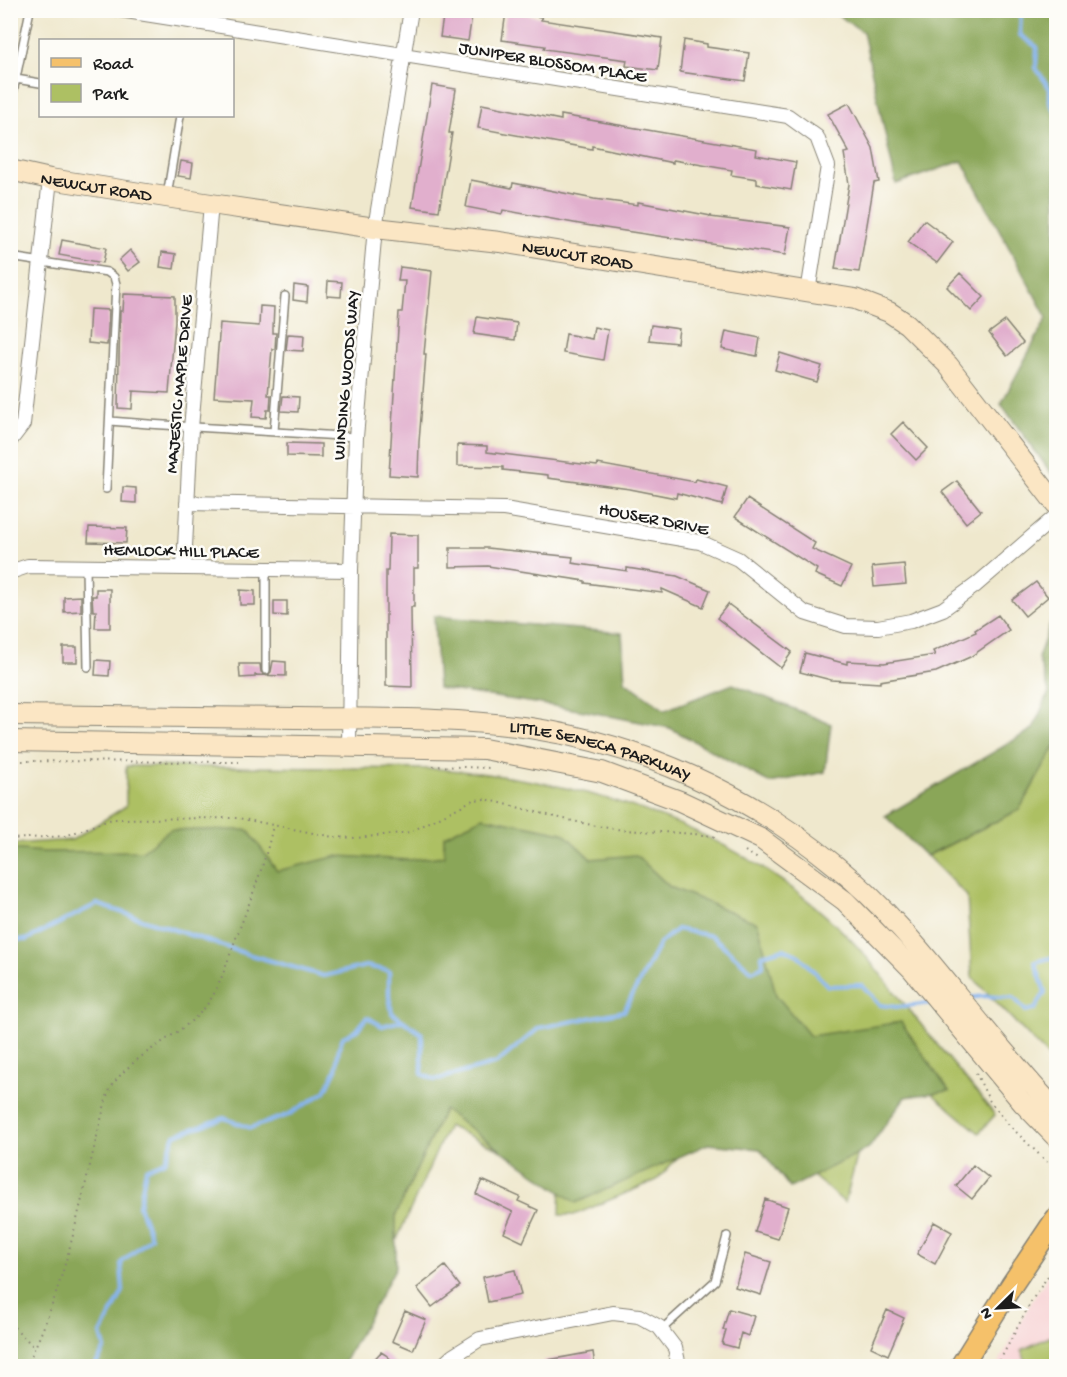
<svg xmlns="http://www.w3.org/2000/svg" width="1067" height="1377" viewBox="0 0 1067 1377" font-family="'Gochi Hand',sans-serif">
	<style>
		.built { fill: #f7cfd2 }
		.green { fill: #adc063; stroke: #646e40; stroke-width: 1.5 }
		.forest { fill: #8aa659; stroke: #53613a; stroke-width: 1.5 }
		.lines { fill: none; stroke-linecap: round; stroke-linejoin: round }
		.stream { stroke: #83b2ee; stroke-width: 4 }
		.building { fill: #e1afcd }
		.lane-casing { stroke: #868274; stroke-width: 10 }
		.street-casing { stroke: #868274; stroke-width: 16 }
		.secondary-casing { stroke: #868274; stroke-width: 22 }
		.primary-casing { stroke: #868274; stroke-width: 24 }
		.path { stroke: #868274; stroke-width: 2; stroke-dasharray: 1.5 4.5; stroke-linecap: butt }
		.lane { stroke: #fff; stroke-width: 7 }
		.street { stroke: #fff; stroke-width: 14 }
		.secondary { stroke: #fbe6c4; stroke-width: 20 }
		.primary { stroke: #f5c16b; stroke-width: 21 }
		.labels { text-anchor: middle; stroke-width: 5; stroke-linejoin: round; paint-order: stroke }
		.street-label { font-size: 18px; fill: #1c1c1c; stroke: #fdfcf7 }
	</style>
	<rect width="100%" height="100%" fill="#fdfcf7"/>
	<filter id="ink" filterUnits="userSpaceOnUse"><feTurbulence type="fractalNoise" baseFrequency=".0167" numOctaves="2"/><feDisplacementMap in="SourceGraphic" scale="12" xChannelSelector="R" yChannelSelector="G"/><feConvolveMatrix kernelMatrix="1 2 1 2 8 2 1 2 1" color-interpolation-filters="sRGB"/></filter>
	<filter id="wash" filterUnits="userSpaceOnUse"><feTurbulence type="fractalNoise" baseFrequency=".008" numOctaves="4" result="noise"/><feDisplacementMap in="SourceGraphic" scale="24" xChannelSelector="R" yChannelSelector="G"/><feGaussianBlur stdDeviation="1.35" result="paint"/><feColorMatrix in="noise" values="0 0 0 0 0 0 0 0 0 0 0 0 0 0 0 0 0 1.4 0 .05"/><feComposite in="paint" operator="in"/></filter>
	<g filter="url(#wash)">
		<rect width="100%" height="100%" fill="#efe8cd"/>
		<path class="built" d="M1056 1264V1366H997L1032 1300Z"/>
		<path class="green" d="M1056 745V1065L972 977 967 896 927 856 1019 810Z
			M126 766 439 769C591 781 742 828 850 939 870 959 885 981 903 1002 933 1040 964 1077 995 1115L979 1133 888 1057 860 1145 845 1203 764 1135H698L657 1180 574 1215H560L561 1178 448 1126 340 1366H11V844L72 840 126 806Z
			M1056 1334V1366H1028L1021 1350Z"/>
		<path class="forest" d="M832 11H1056V480L1001 404 1047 318 962 161 896 184 863 32Z
			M1056 607V745L1019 810 926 856 885 816 1033 729 1049 692 1038 658Z
			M434 616 622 633 625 681 665 710 733 684 831 724 825 772 770 783 670 728 585 711 438 688Z
			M483 817 563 833 591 859 636 855 670 887 758 923 776 995 810 1036 901 1022 949 1091 905 1097 869 1148 790 1188 760 1149 708 1144 576 1203 444 1110 396 1215V1267L342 1366H11V849L44 852 142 851 170 830H248L277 871 338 856 409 860 444 856V836Z"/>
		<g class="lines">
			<path class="stream" d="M1021 10 1020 35 1037 47 1036 68 1050 89V103L1056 112
				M10 939 26 940 97 904 247 954 324 976 366 966 389 971V996L392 1013 422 1034V1074L435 1080 497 1063 539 1028 624 1011 660 943 677 929 712 936 752 971 763 966 762 955 784 949 798 955 828 986 862 985 880 1005 897 1007 931 1003
				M968 998 985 996 1014 998 1026 1011 1035 1009 1045 992 1035 962 1054 957 1056 959
				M95 1366 105 1348 101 1334 123 1291 121 1263 151 1237 139 1206 146 1169 165 1161 175 1135 224 1118 250 1128 288 1115 325 1092 336 1069 339 1047 343 1037 357 1030 367 1017 382 1026 401 1021"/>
		</g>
		<g id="blocks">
			<path class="building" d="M444 10H473L468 41 440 37Z
				M506 12 542 17 541 20 662 38 658 70 626 66 627 60 544 49 545 46 502 40Z
				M684 40 707 44V47L749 53 745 81 680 72Z
				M432 85 456 89 449 133H452L439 211 412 207Z
				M849 103 873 148 879 182 874 183 859 272 835 269 849 184 844 153 849 152 828 114Z
				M482 104 561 120V115L757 149 756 155 796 162 791 190 757 184V179L731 175 732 170 673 160V163L592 146V149L478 128Z
				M181 161 193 163 191 178 178 176Z
				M471 180 512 188 513 183 594 199 638 205V202L711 216 710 217 790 227 785 255 585 225 503 210 502 214 466 207Z
				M924 220 953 242 937 263 908 242Z
				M62 240 106 248 103 263 59 255Z
				M130 250 140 262 128 271 119 260Z
				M162 252 176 254 174 269 160 267Z
				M400 267 432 271 424 354H426L419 442 418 477 389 475 399 312H402L405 281H398Z
				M960 273 984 297 971 311 947 287Z
				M328 281 342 282 341 297 327 296Z
				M294 285 308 287 307 302 293 300Z
				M124 294 175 296V321L169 393 133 391 132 409 118 408 120 311H123Z
				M260 306 274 307 273 328V333H276L275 349H272L268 395H271L270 410H267L266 418 252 417 254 399 214 397 220 323 259 326Z
				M90 309 109 310 107 345 88 343Z
				M477 317 517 323 515 340 474 334Z
				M1005 321 1023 343 1007 356 989 333Z
				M651 325 679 329 677 343 649 340Z
				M594 327 608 330 603 360 563 353 566 334 592 339Z
				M726 331 760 338 757 356 722 349Z
				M288 334 304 335 303 351 286 350Z
				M780 353 822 366 817 382 775 370Z
				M283 396 299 397 298 412 281 411Z
				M903 422 928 448 916 460 891 434Z
				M287 443 321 444V457L287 456Z
				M457 445 487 446V452L597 466 598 464 695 482 696 479 727 487 722 505 677 493 676 498 630 489 548 478V475L503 470V467L457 466Z
				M957 481 981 511 966 523 942 492Z
				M123 487 136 488V503L122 502Z
				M747 499 815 543 812 549 851 567 842 586 815 574 817 569 735 517Z
				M89 527 127 528 126 543 88 542Z
				M389 534 418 535V568H414V607H411L412 687 386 686V571H388Z
				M450 548H487L573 557 572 563 627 571V568L677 576 710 590 703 607 662 589V593L585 583V581L488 566 450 567Z
				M904 564 906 584 874 587 872 567Z
				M1036 582 1048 597 1025 616 1012 600Z
				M96 589H110V628H95L96 611H93L92 596H96Z
				M240 590 255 591V605H240Z
				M81 596V611L64 612V597Z
				M274 601H287V616L274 615Z
				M728 604 792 652 781 668 717 618Z
				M998 615 1009 630 970 657 936 672 880 681V683L831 680 800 672 805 653 847 664V661L884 663 935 655 933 651 976 632 975 630Z
				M63 647H77V662H63Z
				M96 660 110 661 109 676 95 675Z
				M273 661 286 662V676L255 675V677L240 678 239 664H260L261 672 267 676 271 672Z
				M973 1165 989 1178 972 1199 956 1186Z
				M482 1180 520 1197 518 1201 538 1210 523 1242 504 1233 513 1212 476 1194Z
				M765 1199 788 1207 778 1239 755 1232Z
				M934 1222 952 1232 935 1264 917 1254Z
				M745 1254 771 1262 761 1295 735 1287Z
				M445 1266 460 1286 432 1307 417 1288Z
				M515 1270 521 1295 488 1302 483 1277Z
				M729 1309 754 1316 748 1336 741 1333 737 1348 722 1344 726 1330H723Z
				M887 1310 904 1318 888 1355 871 1347Z
				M405 1311 426 1320 413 1350 392 1341Z
				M381 1352 386 1355 398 1366H368Z
				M593 1352 595 1366H543V1361Z"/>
		</g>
	</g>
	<g filter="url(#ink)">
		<use href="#blocks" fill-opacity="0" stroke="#868274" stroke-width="1.5"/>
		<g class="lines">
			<defs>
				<path id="lane" d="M16 79 40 83
					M10 107 30 10
					M167 196 180 116
					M10 257 107 272 114 277 116 284 106 489
					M110 421C192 428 274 431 356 437
					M274 431 285 296
					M86 567 88 667
					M266 569V670
					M661 1330 715 1281 727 1236"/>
				<path id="street" d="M120 10 788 116 817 137 828 166 808 292
					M10 441 23 424 50 179
					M187 503 504 509 700 542 738 559 805 613 846 626 878 627 911 621 943 609 976 585 1056 516
					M184 567 191 428 211 204
					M10 572 28 566 351 570
					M349 746 351 570 356 437 375 228 411 10
					M442 1366 453 1356 480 1339 613 1313 639 1316 659 1327 675 1348 679 1366"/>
				<g id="secondary">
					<path id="s1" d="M10 170 50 179 211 204 375 228 500 242 855 299 889 312 907 324 948 365 1056 504"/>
					<path id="s2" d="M10 715C106 716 202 717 297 718 375 719 453 717 530 728 642 745 749 794 836 866 903 920 952 992 1008 1056 1024 1074 1039 1094 1056 1109"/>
					<path d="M10 741 484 749 602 772 680 801 761 839 845 901 912 969 1022 1102 1056 1137"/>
				</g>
				<path id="primary" d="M961 1366 1011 1286 1056 1219"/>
			</defs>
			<use href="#lane" class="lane-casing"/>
			<use href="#street" class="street-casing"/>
			<use href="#secondary" class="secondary-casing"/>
			<use href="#primary" class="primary-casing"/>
			<path class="path" d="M10 761 239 762
				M433 766 491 768
				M10 839 65 836 112 819 238 818 333 837 357 838 410 832 473 800 485 799C522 808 560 819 597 826 637 834 677 830 716 837
				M745 851 758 859
				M976 1073 989 1100 1009 1125 1056 1171
				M10 1323 35 1348
				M26 1366C69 1282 83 1184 108 1093 126 1058 169 1042 197 1016 218 997 226 964 236 938 250 901 265 865 273 825
				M997 1366 1032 1300 1056 1264"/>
			<use href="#lane" class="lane"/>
			<use href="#street" class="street"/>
			<use href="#secondary" class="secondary"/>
			<use href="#primary" class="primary"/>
		</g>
	</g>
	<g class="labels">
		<g class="street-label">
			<text transform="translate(553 61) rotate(9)" y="6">JUNIPER BLOSSOM PLACE</text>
			<text dy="6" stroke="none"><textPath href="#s1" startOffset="88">NEWCUT ROAD</textPath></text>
			<text dy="6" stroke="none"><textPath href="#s1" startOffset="574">NEWCUT ROAD</textPath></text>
			<text transform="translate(345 375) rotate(-85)" y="6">WINDING WOODS WAY</text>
			<text transform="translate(178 384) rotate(-85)" y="6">MAJESTIC MAPLE DRIVE</text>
			<text transform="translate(654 518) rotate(11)" y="6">HOUSER DRIVE</text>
			<text transform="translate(181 550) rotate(1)" y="6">HEMLOCK HILL PLACE</text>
			<text dy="6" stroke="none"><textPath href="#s2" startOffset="594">LITTLE SENECA PARKWAY</textPath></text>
		</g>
	</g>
	<rect width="1067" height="1377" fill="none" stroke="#fdfcf7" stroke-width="36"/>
	<rect x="39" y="39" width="195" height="78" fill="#fdfcf7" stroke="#a3a29f" stroke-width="1.5"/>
	<rect x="51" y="58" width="30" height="9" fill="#f5c16b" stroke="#a3a29f" stroke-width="1.5"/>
	<text x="93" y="69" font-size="18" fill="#1c1c1c">Road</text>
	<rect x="51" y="84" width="30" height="18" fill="#adc063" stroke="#a3a29f" stroke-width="1.5"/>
	<text x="93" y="99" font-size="18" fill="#1c1c1c">Park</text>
	<g transform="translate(998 1308) rotate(246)" stroke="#fdfcf7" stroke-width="4.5" paint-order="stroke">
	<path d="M0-4.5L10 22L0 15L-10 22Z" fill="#1c1c1c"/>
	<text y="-9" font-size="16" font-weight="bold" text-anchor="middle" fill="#1c1c1c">N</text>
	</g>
</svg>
